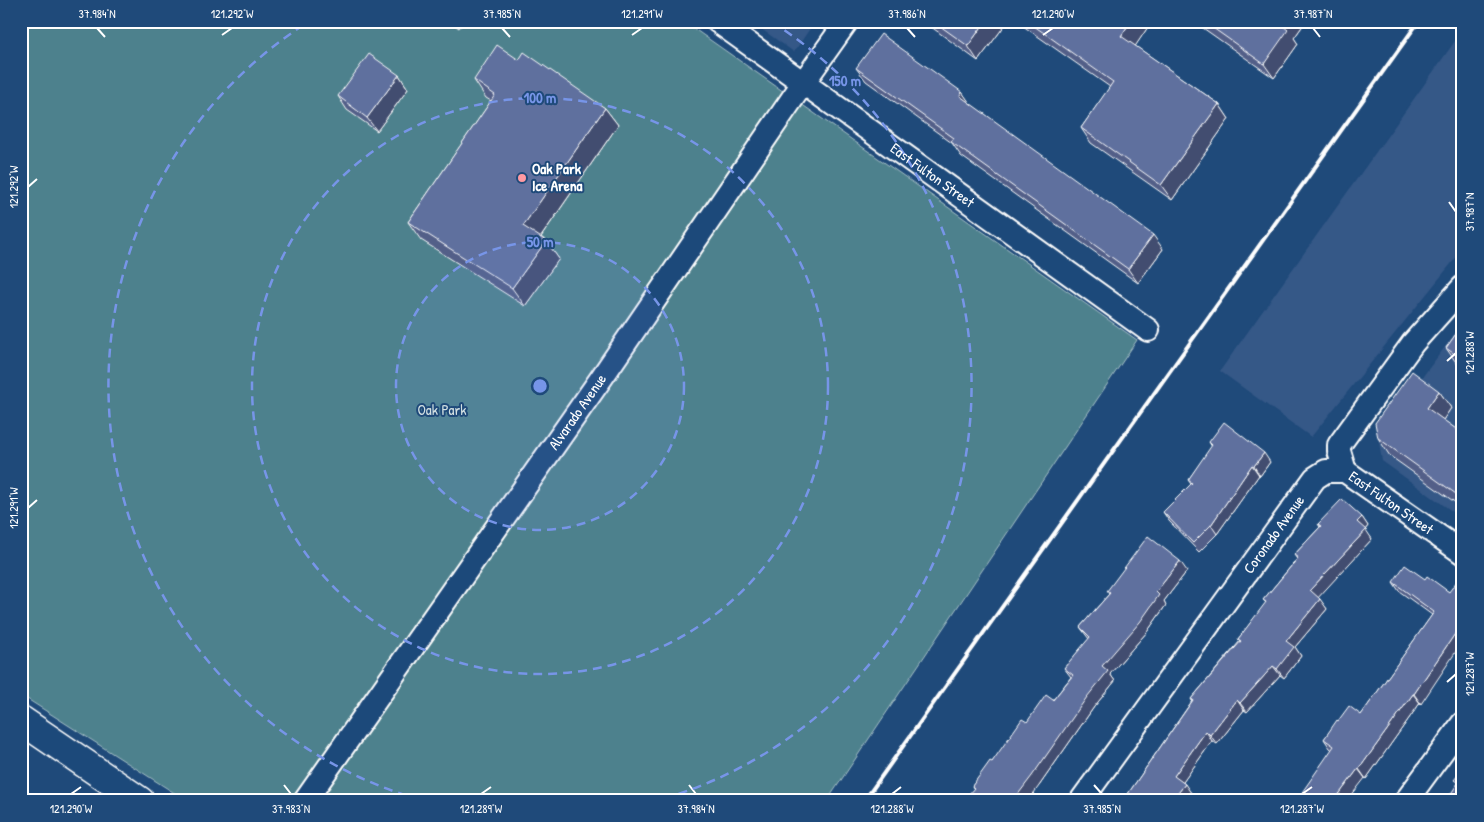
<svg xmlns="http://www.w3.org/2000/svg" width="1484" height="822" viewBox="0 0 1484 822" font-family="'Patrick Hand',sans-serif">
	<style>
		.built { fill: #365887 }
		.green { fill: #4e818d; stroke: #a6c0c6 }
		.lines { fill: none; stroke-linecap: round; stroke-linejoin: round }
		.street-casing { stroke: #fff; stroke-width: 26 }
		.secondary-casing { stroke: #fff; stroke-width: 31 }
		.street { stroke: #1f4a7a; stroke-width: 22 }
		.secondary { stroke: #1f4a7a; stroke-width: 28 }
		.rail { stroke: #fff; stroke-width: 4 }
		.wall { fill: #525f88; stroke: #fff }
		.shaded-wall { fill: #424e6f; stroke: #fff }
		.building { fill: #5f6f9e; stroke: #fff }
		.ticks { fill: none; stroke: #fff; stroke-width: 2 }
		.ring { fill: none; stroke: #7795e8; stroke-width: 2.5; stroke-dasharray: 9 6 }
		.poi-dot { fill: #ff9aa2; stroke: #1f4a7a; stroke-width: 2 }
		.labels { text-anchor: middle; stroke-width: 4; stroke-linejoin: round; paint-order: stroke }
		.poi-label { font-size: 15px; font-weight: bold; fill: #fff; stroke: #1f4a7a; text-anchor: start }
		.street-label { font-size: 15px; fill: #fff; stroke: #1f4a7a }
		.park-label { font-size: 15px; fill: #d3e0e2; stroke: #1f4a7a }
		.centre { fill: #7795e8; stroke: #1f4a7a; stroke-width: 2.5 }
		.ring-label { font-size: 15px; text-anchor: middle; font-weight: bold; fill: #7795e8; stroke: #1f4a7a; stroke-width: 4; stroke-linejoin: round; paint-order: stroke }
		.neatline { fill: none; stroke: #fff; stroke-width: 2 }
		.ticks-label { font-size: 12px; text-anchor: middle; fill: #fff }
	</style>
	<rect width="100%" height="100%" fill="#1f4a7a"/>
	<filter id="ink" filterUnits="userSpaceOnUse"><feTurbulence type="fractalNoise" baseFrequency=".02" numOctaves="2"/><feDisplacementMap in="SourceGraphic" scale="10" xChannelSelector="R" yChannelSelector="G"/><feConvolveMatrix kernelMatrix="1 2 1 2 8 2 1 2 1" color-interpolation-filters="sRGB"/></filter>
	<g filter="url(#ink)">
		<path class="built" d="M750 21H815L794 52Z
			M1463 30V249L1311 437 1220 371Z
			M1463 323V519L1382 461 1378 436Z"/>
		<path class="green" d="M21 21H683L1137 340 827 801H187L21 695Z"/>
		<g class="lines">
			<defs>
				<g id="street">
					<path id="s1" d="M717 21 1148 330"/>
					<path d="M1345 471 1339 451V445L1413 343 1463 287"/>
					<path id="s2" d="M1345 471 1463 553"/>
					<path id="s3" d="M305 801 600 380 803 83 847 21"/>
					<path id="s4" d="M1081 801 1315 478 1326 471H1345"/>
					<path d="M1406 801 1463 723"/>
				</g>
				<path id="secondary" d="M21 720 140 801"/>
			</defs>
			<use href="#street" class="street-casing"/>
			<use href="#secondary" class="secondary-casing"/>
			<use href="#street" class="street"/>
			<use href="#secondary" class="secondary"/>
			<path class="rail" d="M864 801 1419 21"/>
		</g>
		<path class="wall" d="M449 21H464L459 28Z
			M923 21H1008L978 61Z
			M1016 21H1152L1135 46 1219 104 1229 119 1172 200 1091 143 1081 128 1110 87Z
			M1193 21H1306L1294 38 1298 44 1274 78Z
			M519 60 605 108 618 125 541 237 546 241 559 259 525 306 421 240 408 222 491 101 486 98 474 80Z
			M856 68 962 92 970 104 1163 249 1138 283 961 156 952 143 866 81Z
			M399 75 408 89 377 131 347 110 338 96Z
			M1463 324V369L1458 365 1446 348Z
			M1439 391 1451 408 1443 420 1463 434V508L1390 456 1378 438Z
			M1209 442 1270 462 1260 476 1259 475 1217 534 1199 552 1169 521 1163 512 1191 484 1188 480 1212 447Z
			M1362 517 1368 526 1365 530 1372 539 1318 597 1327 609 1295 647 1301 656 1284 678 1280 675 1247 712 1244 710 1217 744 1212 741 1183 782 1191 793 1123 801 1192 701 1191 699 1240 641 1238 639 1266 603 1263 600 1297 559 1294 555 1320 527 1318 524Z
			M1187 571 1164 601 1166 605 1147 632 1110 674 1115 681 1094 707 1039 786 973 788 972 786 992 762 1027 722 1053 700 1071 677 1064 668 1089 639 1080 627 1109 594 1107 591Z
			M1425 579 1449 592 1421 704 1420 703 1366 779 1330 748 1324 739 1338 721 1361 715 1432 615 1399 591 1393 582Z"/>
		<path class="shaded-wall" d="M454 21H464L459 28Z
			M986 21H1008L978 61 968 46Z
			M1131 21H1152L1132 51 1121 36Z
			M1287 21H1306L1294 38 1298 44 1274 78 1264 64 1283 26Z
			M399 75 408 89 377 131 367 118Z
			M962 92 972 106 960 96Z
			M1219 104 1229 119 1172 200 1161 185Z
			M605 108 618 125 536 244 523 226Z
			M1153 235 1163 249 1138 283 1128 269Z
			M546 241 559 259 525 306 512 288Z
			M1439 391 1451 408 1439 426 1427 408Z
			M1264 453 1270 462 1260 476 1254 466Z
			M1252 465 1259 475 1217 534 1211 525Z
			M1362 517 1368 526 1364 531 1357 522Z
			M1366 530 1372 539 1316 600 1310 590Z
			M1180 561 1187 571 1164 601 1166 605 1147 632 1110 674 1115 681 1094 707 1039 786 1028 801H1013L1102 666 1156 592Z
			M1320 599 1327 609 1295 647 1301 656 1284 678 1277 669 1286 641Z
			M1463 622V641L1421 704 1414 694Z
			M1273 666 1280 675 1247 712 1240 703Z
			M1413 694 1420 703 1366 779 1359 769Z
			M1237 700 1244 710 1217 744 1210 735Z
			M1206 731 1212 741 1181 785 1174 776Z
			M1358 769 1365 778 1347 801H1334Z
			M1185 784 1191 793 1185 801H1172Z"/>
		<path class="building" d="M933 21H986L968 46Z
			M1027 21H1131L1121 36 1219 104 1161 185 1081 128 1113 82Z
			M1203 21H1287L1283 26 1288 30 1264 64Z
			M881 34 962 92 960 96 1153 235 1128 269 951 142 954 138 856 68Z
			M497 45 519 60 524 52 605 108 523 226 546 241 512 288 408 222 495 95 474 80Z
			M369 54 399 75 367 118 338 96Z
			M1463 324V360L1446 348Z
			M1412 371 1439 391 1427 408 1463 434V499L1378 438 1375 423Z
			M1224 422 1264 453 1254 466 1252 465 1211 525 1193 543 1163 512 1192 483 1188 480 1212 445 1209 442Z
			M1342 499 1362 517 1357 522 1366 530 1310 590 1320 599 1286 641 1294 647 1277 669 1273 666 1240 703 1237 700 1210 735 1206 731 1174 776 1185 784 1172 801H1123L1193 700 1191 699 1241 641 1238 639 1266 602 1263 600 1298 558 1294 555 1321 526 1318 524Z
			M1148 536 1180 561 1156 592 1159 595 1140 622 1102 666 1108 671 1087 697 1032 776 1013 801H963L974 788 972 786 990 761 992 762 1022 719 1027 722 1046 695 1053 700 1073 675 1064 668 1090 637 1080 627 1110 593 1107 591Z
			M1405 565 1425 579 1427 576 1449 592 1457 581 1463 585V622L1414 694H1413L1359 769H1358L1334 801H1296L1334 746 1324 739 1337 720 1338 721 1349 706 1361 715 1434 612 1393 582Z
			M1463 769V801H1446L1458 783 1454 780Z"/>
	</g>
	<path class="ticks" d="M97 28 105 37M502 28 510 37M907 28 915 37M1313 28 1320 37M222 35 232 28M632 35 642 28M1043 35 1053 28M28 187 37 179M1449 202 1456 212M1447 361 1456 353M28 508 37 500M1447 682 1456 674M284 785 291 794M689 785 696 794M1094 785 1102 794M71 794 81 787M481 794 491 787M892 794 901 787M1302 794 1312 787"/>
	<circle cx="540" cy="386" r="144" fill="#7795e8" fill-opacity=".12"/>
	<g class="ring">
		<circle cx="540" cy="386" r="144"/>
		<circle cx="540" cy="386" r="288"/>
		<path d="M421 800A431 431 0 0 1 308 22M772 22A431 431 0 0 1 659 800"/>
	</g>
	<circle class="poi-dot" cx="522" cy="178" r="5"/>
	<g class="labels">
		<g class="poi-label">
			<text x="532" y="174">Oak Park<tspan x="532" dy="17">Ice Arena</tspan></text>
		</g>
		<g class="street-label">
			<text dy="5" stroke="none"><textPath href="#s1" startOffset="265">East Fulton Street</textPath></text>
			<text dy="5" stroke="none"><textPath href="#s3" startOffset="475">Alvarado Avenue</textPath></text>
			<text dy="5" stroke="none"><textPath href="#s2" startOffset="56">East Fulton Street</textPath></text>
			<text dy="5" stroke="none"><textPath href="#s4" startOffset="329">Coronado Avenue</textPath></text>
		</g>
		<g class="park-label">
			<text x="442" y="415">Oak Park</text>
		</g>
	</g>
	<circle cx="540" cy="386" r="8" class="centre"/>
	<g class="ring-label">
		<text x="845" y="86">150 m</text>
		<text x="540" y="103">100 m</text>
		<text x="540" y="247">50 m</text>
	</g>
	<rect width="1484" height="822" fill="none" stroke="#1f4a7a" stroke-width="55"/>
	<rect x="28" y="28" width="1428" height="766" class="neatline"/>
	<g class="ticks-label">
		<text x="97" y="18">37.984°N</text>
		<text x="232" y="18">121.292°W</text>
		<text x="502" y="18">37.985°N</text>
		<text x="642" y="18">121.291°W</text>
		<text x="907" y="18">37.986°N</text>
		<text x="1053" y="18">121.290°W</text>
		<text x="1313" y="18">37.987°N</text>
		<text transform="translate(14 187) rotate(-90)" y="4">121.292°W</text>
		<text transform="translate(1470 212) rotate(-90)" y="4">37.987°N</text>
		<text transform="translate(1470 353) rotate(-90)" y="4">121.288°W</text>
		<text transform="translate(14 508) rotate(-90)" y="4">121.291°W</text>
		<text transform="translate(1470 674) rotate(-90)" y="4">121.287°W</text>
		<text x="71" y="813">121.290°W</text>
		<text x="291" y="813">37.983°N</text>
		<text x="481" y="813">121.289°W</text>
		<text x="696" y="813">37.984°N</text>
		<text x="892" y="813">121.288°W</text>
		<text x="1102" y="813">37.985°N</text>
		<text x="1302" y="813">121.287°W</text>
	</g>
</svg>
